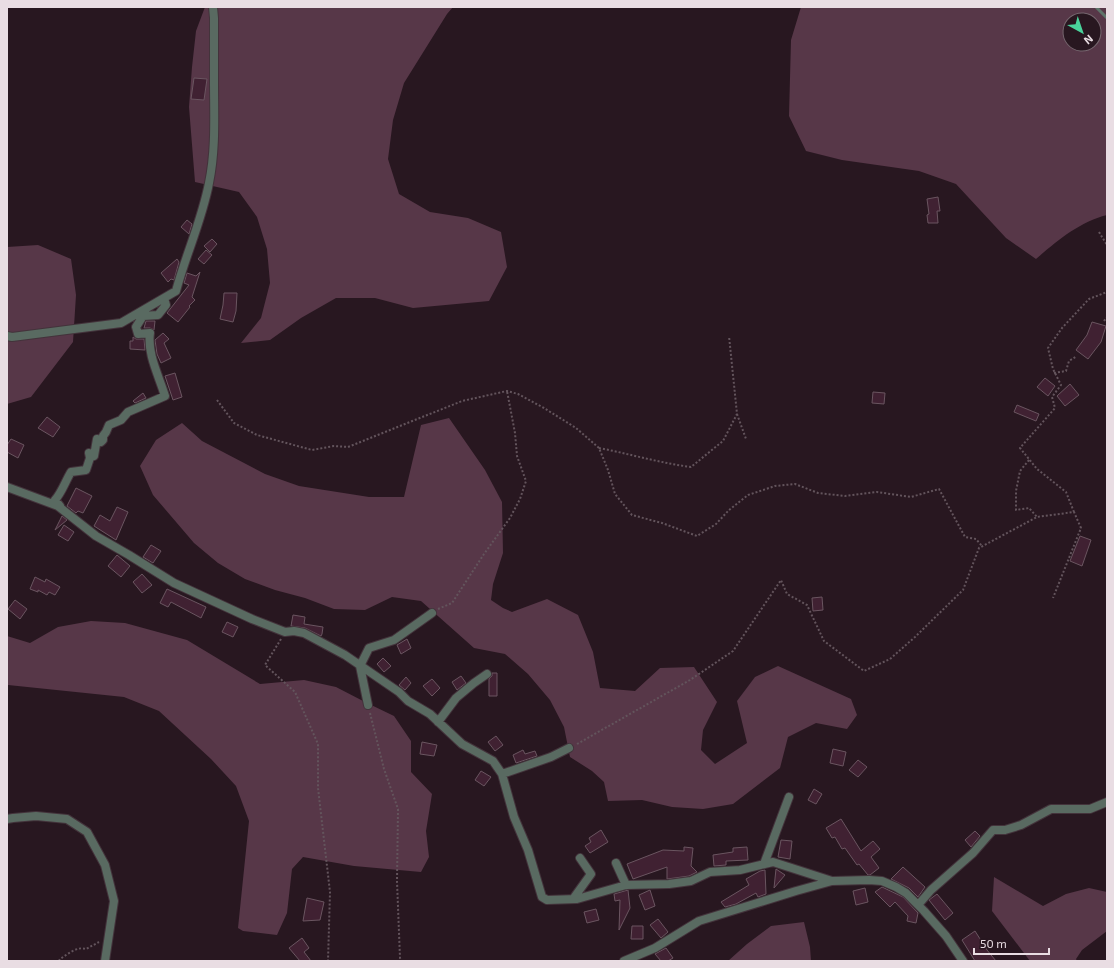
<svg xmlns="http://www.w3.org/2000/svg" width="1114" height="968" viewBox="0 0 1114 968" font-family="'Exo 2',sans-serif">
	<style>
		.green { fill: #573748; fill-rule: evenodd }
		.lines { fill: none; stroke-linecap: round; stroke-linejoin: round }
		.stream { stroke: #5e746a; stroke-width: 3 }
		.building { fill: #402132; stroke: #6a5560 }
		.minor-casing { stroke: #43333b; stroke-width: 10 }
		.path { stroke: #63545c; stroke-width: 2; stroke-dasharray: 2 2; stroke-linecap: butt }
		.minor { stroke: #596a61; stroke-width: 8 }
	</style>
	<rect width="100%" height="100%" fill="#281720"/>
	<path class="green" d="M205 7H453L447 14 404 83 393 120 388 159 399 194 430 212 468 218 501 232 507 267 489 301 413 308 375 298H336L301 318 270 340 241 343 261 318 270 283 267 249 257 217 239 192 195 182 189 107 192 67 196 31Z
		M801 7H1107V215C1079 222 1057 241 1036 259L1006 238 956 184 919 171 842 160 806 151 789 116 791 40ZM1070 20H1094V44H1070Z
		M38 245 71 259 76 295 73 342 31 397 7 404V247Z
		M449 418 485 470 502 502 503 553 493 584 491 600 503 608 512 612 547 599 578 615 593 652 600 688 635 691 660 668 694 667 717 702 703 730 701 750 715 764 747 743 737 701 755 677 778 666 851 699 857 715 847 729 816 723 788 737 780 768 733 804 703 809 672 807 642 800 608 801 604 782 592 771 570 757 564 727 550 700 528 674 505 654 474 648 421 601 392 597 365 610 334 609 305 598 275 590 245 579 218 563 194 543 153 495 140 466 156 440 182 423 202 441 265 474 299 486 369 497H404L421 425Z
		M91 621 125 623 187 640 260 684 304 680 336 687 365 702 394 716 411 741V772L432 794 426 831 429 857 421 872 354 866 303 857 292 869 287 913 277 935 243 931 238 928 249 821 236 786 211 759 159 711 124 697 8 685 7 683V636L30 643 58 627Z
		M994 877 1043 906 1066 894 1089 888 1107 892V931L1082 950 1076 959 1077 961H1030L992 911Z
		M804 922 810 947 811 961H728L747 944 771 926Z"/>
	<g class="lines">
		<path class="stream" d="M1096 7 1107 18"/>
	</g>
	<path class="building" d="M194 78 207 79 204 100 191 99Z
		M938 197 940 211H937L938 223H928L927 215 929 214 927 199Z
		M187 220 192 224 189 234 181 227Z
		M212 239 217 244 210 252 204 246Z
		M206 250 212 255 204 264 198 259Z
		M177 259 179 262 174 280 171 279 168 282 161 273Z
		M200 272 192 297 195 300 189 306 190 307 178 322 167 313 189 285 184 283 187 273 196 276Z
		M224 293H237L236 311 233 322 220 319 223 305Z
		M146 321H155L154 330 150 328H144Z
		M1092 322 1106 326 1101 342 1088 359 1076 350 1087 335Z
		M163 333 169 339 164 343 171 358 161 363 157 354 155 340Z
		M133 337 136 339H144L145 350 130 349V341H133Z
		M175 373 182 397 173 400 165 376Z
		M1045 378 1055 386 1048 396 1037 387Z
		M1070 384 1079 395 1065 406 1057 396Z
		M873 392 885 393 884 404 872 403Z
		M143 393 146 398 135 403 133 401Z
		M1017 405 1039 414 1036 421 1014 412Z
		M47 417 60 427 53 437 38 428Z
		M11 439 24 445 18 458 7 452V445Z
		M76 488 92 496 83 513 78 511 76 513 67 506Z
		M117 507 128 512 116 540 94 526 100 515 110 521Z
		M62 516 67 520 55 530Z
		M64 525 74 532 68 541 58 535Z
		M1080 536 1091 540 1082 566 1070 561Z
		M151 545 161 551 153 563 143 557Z
		M117 555 130 566 121 577 108 566Z
		M142 574 152 585 142 593 133 582Z
		M35 577 45 582 46 579 60 587 55 595 49 592 47 595 38 590V592L30 589Z
		M167 589 206 607 201 618 171 602 168 607 160 603Z
		M822 597 823 610 813 611 812 598Z
		M15 600 27 609 20 619 8 609Z
		M293 615 305 617 304 624 323 627 322 634 321 636 305 628 291 626Z
		M227 622 238 627 233 637 222 632Z
		M407 639 411 648 401 654 397 645Z
		M383 658 391 666 384 672 377 664Z
		M492 673H497V696H489V679L492 676Z
		M461 676 466 683 457 690 452 682Z
		M406 677 411 683 405 690 399 685Z
		M432 679 440 688 432 696 423 686Z
		M496 736 503 745 495 751 488 742Z
		M422 742 437 745 434 756 420 754Z
		M833 749 846 752 843 766 830 763Z
		M523 750 525 754 535 751 537 756 516 763 513 755Z
		M858 760 867 767 858 777 849 770Z
		M481 771 491 777 484 786 475 780Z
		M814 789 822 794 816 804 808 800Z
		M841 819 861 851 873 841 880 849 871 857 879 868 870 875H868L859 864 857 865 845 848 842 849 835 837 832 838 826 828Z
		M601 830 608 842 590 853 585 846 591 842 589 838Z
		M975 831 980 836 971 847 965 840Z
		M781 840 792 841 790 859 778 857Z
		M684 847 693 848 691 866 697 872 689 876 667 879V867L633 879 627 864 663 850 684 851Z
		M747 847 748 860 726 861V865L714 866 713 855 733 852V848Z
		M903 867 925 887 918 897 909 888 891 879Z
		M776 869 785 875 774 888Z
		M765 870 766 894 758 897 756 893 736 904 725 907 721 902 749 885 746 879 760 871Z
		M882 887 903 897 918 913 916 923 907 921 908 916 895 902 890 907 875 892Z
		M865 888 868 902 856 905 853 891Z
		M628 890 630 908 619 930 620 900 615 901 614 894Z
		M650 890 655 906 645 910 639 895Z
		M937 894 953 913 945 920 929 900Z
		M307 898 324 902 320 920 303 921Z
		M596 909 599 920 587 923 584 912Z
		M658 919 668 932 661 938 650 925Z
		M632 926H643V939H631Z
		M975 931 987 950 996 961H975L962 940Z
		M302 938 309 948 304 952 311 961H300L289 948Z
		M666 948 673 958 668 961H661L655 954Z"/>
	<g class="lines">
		<defs>
			<path id="minor" d="M7 336 12 337 121 323 176 291C186 254 202 220 209 183 216 149 214 116 214 82 214 61 214 39 214 18L213 7
				M7 487 58 506 96 536 129 555 174 583 252 619 285 632 294 631 304 633 345 655 399 692 408 701 430 714 462 744 493 761 502 774 514 817 528 850 542 897 547 900 577 899 626 885 669 884 691 881 710 872 740 870 773 862 832 881 869 880 882 881 896 887 906 893 924 911 946 936 963 961
				M60 506 55 500C62 492 65 482 71 472L86 470 90 458 89 453 94 456 97 439 101 442 103 440V436L106 432 109 425 121 420 128 412 165 396C159 376 147 354 150 333L138 334 136 327 143 316 158 315 166 305 164 298
				M368 705 360 666 369 648 394 640 432 613
				M438 722 456 698 474 683 487 674
				M502 774 551 757 569 748
				M7 819 13 818 36 816 67 819 87 832 105 865 114 901 105 961
				M616 863 626 885
				M764 864 789 797
				M573 899 591 874 580 858
				M918 905 931 890 973 853 993 830H1005L1021 825 1051 809H1090L1107 802
				M624 961 655 948 699 921 796 891 832 881"/>
		</defs>
		<use href="#minor" class="minor-casing"/>
		<path class="path" d="M1099 232 1107 245
			M1104 321 1107 317
			M1054 373 1066 371 1069 361 1077 356
			M217 400 234 423 257 435 312 450 334 446 348 447 462 401 507 391 518 394 544 408 576 428 599 448 608 470 615 494 632 515 662 523 697 536 716 524 729 510 748 495 775 486 795 484 818 493 845 496 877 492 911 497 939 489 965 537 976 539 982 546
			M737 414 746 439
			M599 448C630 454 660 463 691 467L723 441 737 414 729 336
			M1029 460 1020 471 1016 491V510L1029 508 1037 517
			M1074 512 1066 492 1037 469 1020 448 1055 408 1052 397 1061 385 1053 369 1048 348 1062 328 1089 299 1107 292
			M438 609 452 603 484 554 510 518 520 499 526 481 517 456 515 433 507 391
			M281 639 265 665 295 692 318 744V788L330 892 328 961
			M370 713 384 769 398 809 397 881 400 958 401 961
			M577 744 690 680 733 651 781 580 787 594 807 605 824 641 864 671 890 659 915 637 963 590 979 548 1037 517 1074 512 1081 528 1053 598
			M59 961 60 959C68 954 77 946 86 949L99 942"/>
		<use href="#minor" class="minor"/>
	</g>
	<rect width="1114" height="968" fill="none" stroke="#e9dde3" stroke-width="16"/>
	<g transform="translate(1082 32) rotate(140)"><circle r="19" fill="#281720" stroke="#75666e"/>
	<path d="M0-3L7 15L0 10L-7 15Z" fill="#4ad49c"/>
	<text y="-6" font-size="11" font-weight="bold" text-anchor="middle" fill="#e9dde3">N</text>
	</g>
	<path d="M974 948v6h75v-6" fill="none" stroke="#e9dde3" stroke-width="2"/>
	<text x="980" y="948" font-size="12" fill="#e9dde3" stroke="#281720" stroke-width="3" paint-order="stroke">50 m</text>
</svg>
